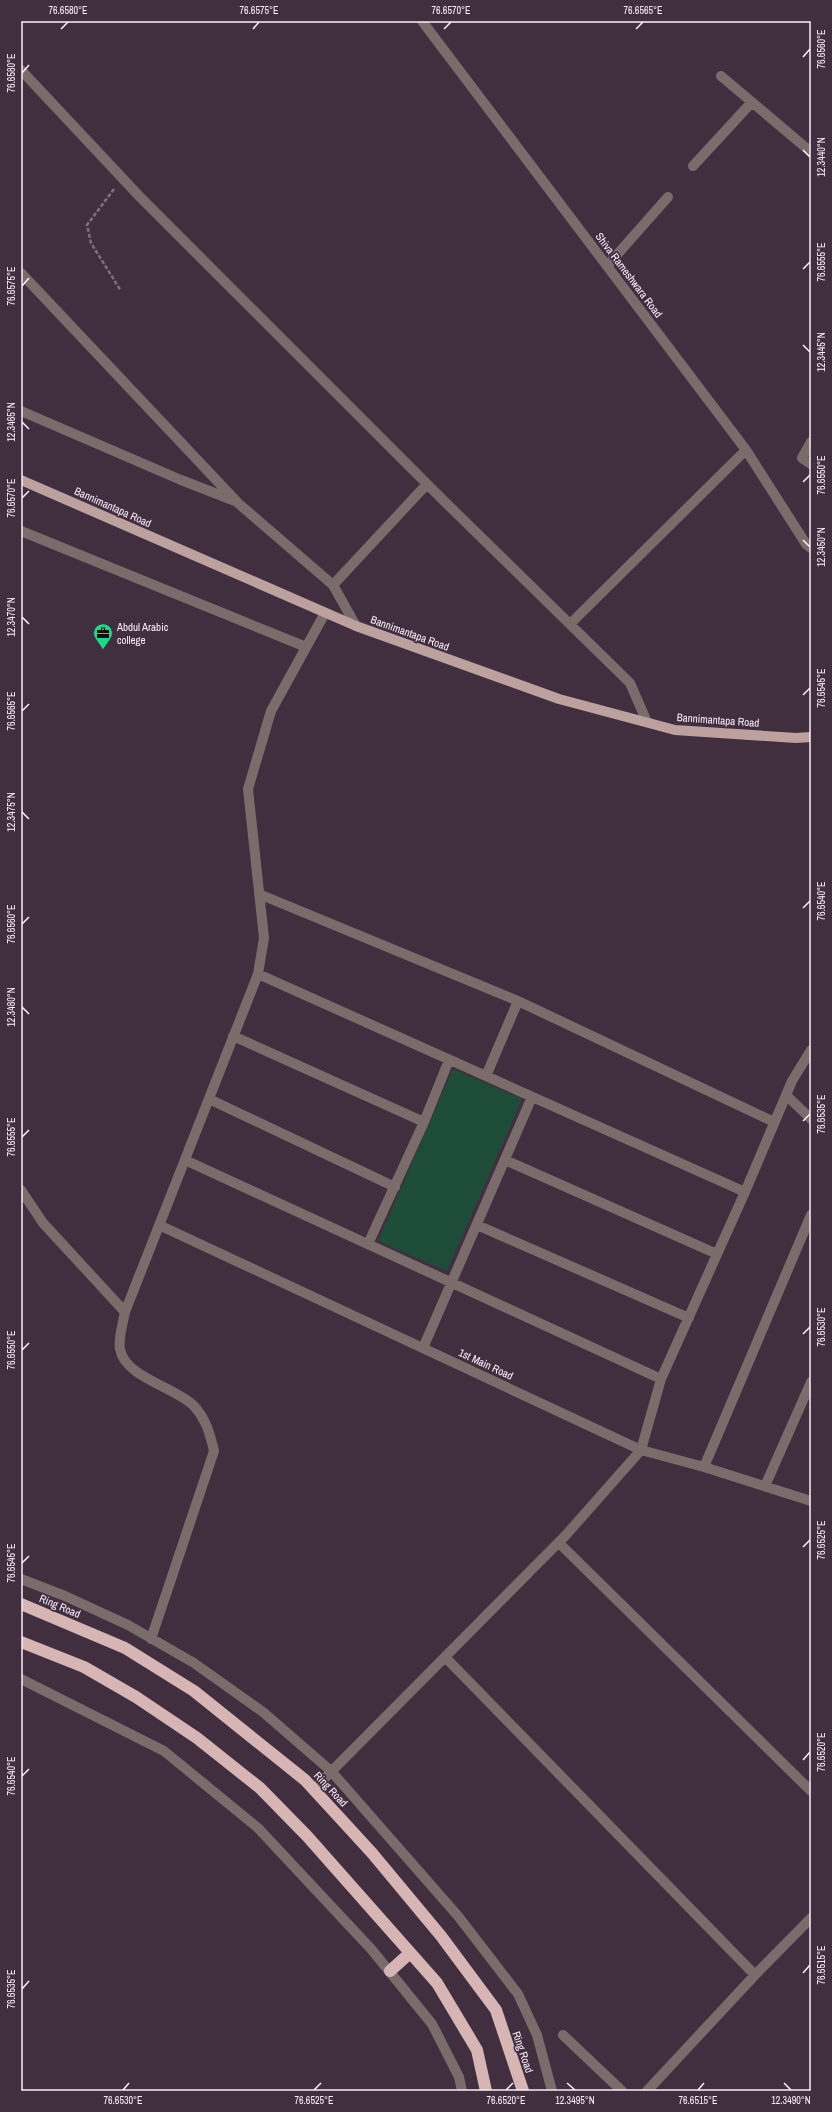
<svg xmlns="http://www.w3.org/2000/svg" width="832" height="2112" viewBox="0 0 832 2112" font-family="'Archivo Narrow',sans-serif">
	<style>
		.green { fill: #1d4d39 }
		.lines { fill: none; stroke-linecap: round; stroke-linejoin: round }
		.path { stroke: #80707f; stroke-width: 2.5; stroke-dasharray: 4 2; stroke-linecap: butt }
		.minor { stroke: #7a6c6b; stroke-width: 10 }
		.major { stroke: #bda19f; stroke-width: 10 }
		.highway { stroke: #d7b5b4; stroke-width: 12 }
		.ticks { fill: none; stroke: #fbeef9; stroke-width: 1.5 }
		.labels { text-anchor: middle; stroke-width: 3.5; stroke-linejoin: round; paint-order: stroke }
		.street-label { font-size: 11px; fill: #fbeef9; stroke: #412f40 }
		.poi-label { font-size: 11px; fill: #fbeef9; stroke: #412f40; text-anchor: start }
		.neatline { fill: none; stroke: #fbeef9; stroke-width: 1.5 }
		.ticks-label { font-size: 10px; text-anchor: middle; fill: #fbeef9 }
	</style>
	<rect width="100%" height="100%" fill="#412f40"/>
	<path class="green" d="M453 1069 522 1099 447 1271 378 1241Z"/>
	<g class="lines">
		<path class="path" d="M114 189 87 225 91 243 121 291"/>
		<path class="minor" d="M422 21 746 450 806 544 811 548
			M21 70 140 197 443 500 630 683 647 722
			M721 76 811 152
			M693 166 752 102
			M607 266 668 197
			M21 273 238 503 333 585 356 626
			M21 411 181 480 235 501
			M811 442 802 458 811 464
			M21 531 306 647
			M333 585 427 484
			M570 624 746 450
			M259 894 518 1001 774 1122
			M258 974 745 1192
			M233 1036 424 1122
			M486 1076 518 1001
			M786 1095 811 1119
			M209 1099 395 1187
			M185 1160 661 1379
			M505 1160 717 1254
			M21 1190 43 1223 125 1312
			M159 1225 641 1450 704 1467 811 1501
			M477 1225 689 1318
			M368 1244 424 1122 449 1060
			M423 1348 532 1097
			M704 1467 811 1215
			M765 1486 811 1382
			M559 1543 811 1791
			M21 1579 65 1596 128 1625 194 1663 263 1712 331 1771 458 1916 518 1994 537 2035 552 2091
			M151 1639 214 1451C210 1434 206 1419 194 1406 176 1387 125 1378 120 1349 118 1339 123 1323 125 1312L258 974 264 938 248 789 271 711 325 613
			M445 1657 755 1975
			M21 1679 164 1751 258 1828 372 1950 432 2024 459 2077 462 2091
			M314 1789 566 1535 641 1450 661 1379 745 1192 792 1081 811 1050
			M563 2035 622 2091
			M647 2091 755 1975 811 1918"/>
		<path class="major" d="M21 480 356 626 559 699 675 730 796 738 811 737"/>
		<path class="highway" d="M21 1604 125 1648 194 1691 305 1780 372 1853 441 1936 496 2010 523 2091
			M21 1642 84 1667 136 1697 197 1738 260 1788 307 1836 437 1983 477 2050 486 2091
			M390 1971 410 1953"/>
	</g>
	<path class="ticks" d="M61 29 68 22M253 29 259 22M444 29 451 22M636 29 643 22M803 57 810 49M22 73 29 65M803 150 810 157M803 269 810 262M22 286 29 278M803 345 810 352M22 422 29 429M803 482 810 475M22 498 29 491M803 540 810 547M22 617 29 624M803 695 810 688M22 711 29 704M22 812 29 819M803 908 810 901M22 924 29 917M22 1007 29 1014M803 1121 810 1114M22 1137 29 1130M803 1334 810 1327M22 1350 29 1343M803 1547 810 1540M22 1563 29 1556M803 1760 810 1752M22 1776 29 1769M803 1973 810 1965M22 1989 29 1981M567 2083 575 2090M784 2083 791 2090M123 2090 129 2083M314 2090 321 2083M506 2090 513 2083M698 2090 704 2083"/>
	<defs>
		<symbol id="office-pin" viewBox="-11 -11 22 30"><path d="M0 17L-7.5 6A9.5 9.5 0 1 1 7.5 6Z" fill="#1bd988" stroke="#412f40"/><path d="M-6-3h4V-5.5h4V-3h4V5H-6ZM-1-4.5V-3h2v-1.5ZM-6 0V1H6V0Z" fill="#111"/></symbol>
	</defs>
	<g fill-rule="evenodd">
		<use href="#office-pin" x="92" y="622" width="22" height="30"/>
	</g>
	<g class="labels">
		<g class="street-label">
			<text transform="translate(629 275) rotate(53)" y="4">Shiva Rameshwara Road</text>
			<text transform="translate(113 507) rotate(24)" y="4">Bannimantapa Road</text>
			<text transform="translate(410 633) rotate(20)" y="4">Bannimantapa Road</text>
			<text transform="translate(718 720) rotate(4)" y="4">Bannimantapa Road</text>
			<text transform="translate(486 1364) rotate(25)" y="4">1st Main Road</text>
			<text transform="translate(60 1606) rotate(23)" y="4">Ring Road</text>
			<text transform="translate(331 1789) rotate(47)" y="4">Ring Road</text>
			<text transform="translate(523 2052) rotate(71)" y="4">Ring Road</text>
		</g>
		<g class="poi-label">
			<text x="117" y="631">Abdul Arabic<tspan x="117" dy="13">college</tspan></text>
		</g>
	</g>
	<rect width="832" height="2112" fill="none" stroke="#412f40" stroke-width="44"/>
	<rect x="22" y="22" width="788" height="2068" class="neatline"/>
	<g class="ticks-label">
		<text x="68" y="14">76.6580°E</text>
		<text x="259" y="14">76.6575°E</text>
		<text x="451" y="14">76.6570°E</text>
		<text x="643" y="14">76.6565°E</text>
		<text transform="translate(821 49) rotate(-90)" y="4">76.6560°E</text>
		<text transform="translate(11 73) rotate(-90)" y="4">76.6580°E</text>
		<text transform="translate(821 157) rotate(-90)" y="4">12.3440°N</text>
		<text transform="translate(821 262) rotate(-90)" y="4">76.6555°E</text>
		<text transform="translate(11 286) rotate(-90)" y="4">76.6575°E</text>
		<text transform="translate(821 352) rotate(-90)" y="4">12.3445°N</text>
		<text transform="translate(11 422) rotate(-90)" y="4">12.3465°N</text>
		<text transform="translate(821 475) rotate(-90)" y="4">76.6550°E</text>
		<text transform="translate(11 498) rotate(-90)" y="4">76.6570°E</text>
		<text transform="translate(821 547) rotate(-90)" y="4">12.3450°N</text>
		<text transform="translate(11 617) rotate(-90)" y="4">12.3470°N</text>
		<text transform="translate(821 688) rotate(-90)" y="4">76.6545°E</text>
		<text transform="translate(11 711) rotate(-90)" y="4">76.6565°E</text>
		<text transform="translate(11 812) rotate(-90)" y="4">12.3475°N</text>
		<text transform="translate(821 901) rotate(-90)" y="4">76.6540°E</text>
		<text transform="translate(11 924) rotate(-90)" y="4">76.6560°E</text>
		<text transform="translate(11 1007) rotate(-90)" y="4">12.3480°N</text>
		<text transform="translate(821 1114) rotate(-90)" y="4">76.6535°E</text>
		<text transform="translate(11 1137) rotate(-90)" y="4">76.6555°E</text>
		<text transform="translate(821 1327) rotate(-90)" y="4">76.6530°E</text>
		<text transform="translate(11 1350) rotate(-90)" y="4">76.6550°E</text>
		<text transform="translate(821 1540) rotate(-90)" y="4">76.6525°E</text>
		<text transform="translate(11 1563) rotate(-90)" y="4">76.6545°E</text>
		<text transform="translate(821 1752) rotate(-90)" y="4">76.6520°E</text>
		<text transform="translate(11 1776) rotate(-90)" y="4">76.6540°E</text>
		<text transform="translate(821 1965) rotate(-90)" y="4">76.6515°E</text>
		<text transform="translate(11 1989) rotate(-90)" y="4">76.6535°E</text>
		<text x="123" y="2104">76.6530°E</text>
		<text x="314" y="2104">76.6525°E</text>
		<text x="506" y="2104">76.6520°E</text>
		<text x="575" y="2104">12.3495°N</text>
		<text x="698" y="2104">76.6515°E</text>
		<text x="791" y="2104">12.3490°N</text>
	</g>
</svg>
